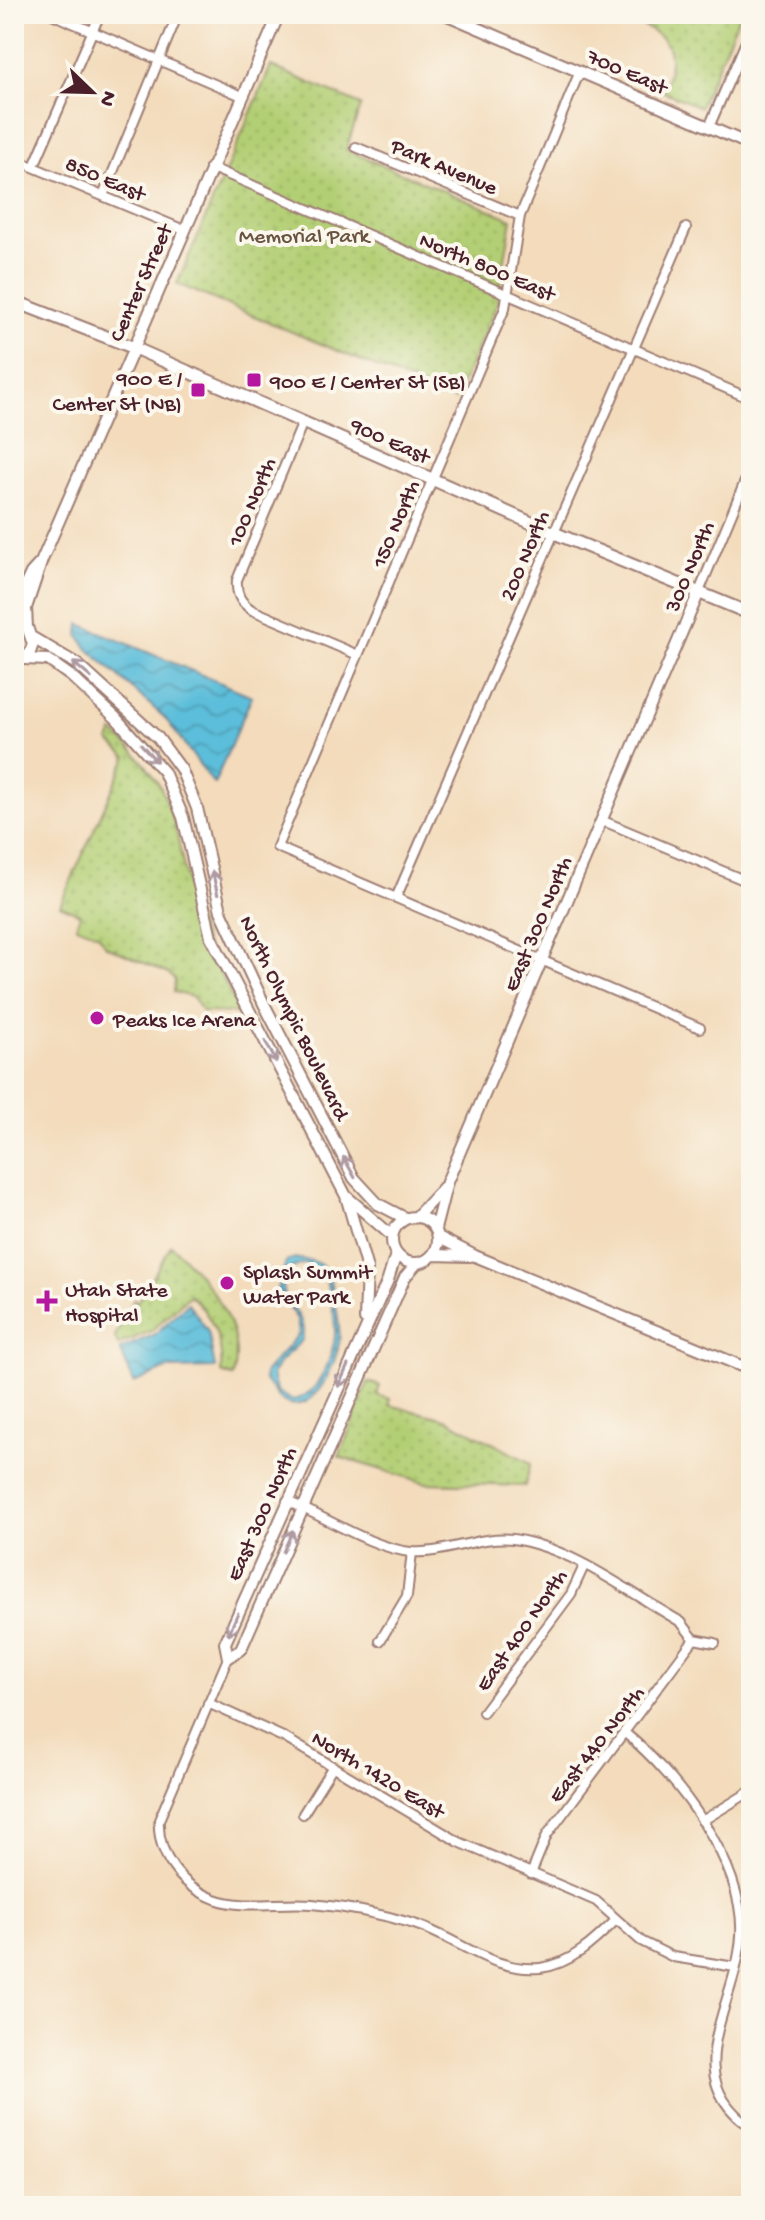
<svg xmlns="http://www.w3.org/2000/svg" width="765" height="2220" viewBox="0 0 765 2220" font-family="'Gochi Hand',sans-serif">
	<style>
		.grass { fill: url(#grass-dots); stroke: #7e7750; stroke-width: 2 }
		.water { fill: url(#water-waves); stroke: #536e82; stroke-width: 2; fill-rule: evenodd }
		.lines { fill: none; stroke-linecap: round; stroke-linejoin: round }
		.minor-casing { stroke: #9e7d73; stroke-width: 12 }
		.tertiary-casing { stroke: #9e7d73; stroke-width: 14 }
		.secondary-casing { stroke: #9e7d73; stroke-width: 15 }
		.minor { stroke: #fff; stroke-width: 8 }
		.tertiary { stroke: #fff; stroke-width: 10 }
		.secondary { stroke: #fff; stroke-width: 11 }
		.oneway { stroke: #ae9aa0 }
		.poi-dot { fill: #b5179e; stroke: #fbf7ec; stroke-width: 3 }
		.labels { text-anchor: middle; stroke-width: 8; stroke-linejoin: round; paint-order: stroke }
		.street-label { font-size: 22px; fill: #4a1f2b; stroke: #fbf7ec }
		.park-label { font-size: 22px; fill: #6a5441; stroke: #fbf7ec }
		.poi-label { font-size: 22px; fill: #4a1f2b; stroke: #fbf7ec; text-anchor: start }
	</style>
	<defs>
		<pattern id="grass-dots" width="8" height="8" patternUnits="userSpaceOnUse" patternTransform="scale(2)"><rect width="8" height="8" fill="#b3cf75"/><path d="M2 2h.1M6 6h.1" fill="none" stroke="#9bb165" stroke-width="1.8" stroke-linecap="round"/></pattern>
		<pattern id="water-waves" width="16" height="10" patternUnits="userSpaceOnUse" patternTransform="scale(2)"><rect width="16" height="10" fill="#5cbeda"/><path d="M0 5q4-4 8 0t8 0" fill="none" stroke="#4e9ab1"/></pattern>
	</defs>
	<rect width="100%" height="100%" fill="#fbf7ec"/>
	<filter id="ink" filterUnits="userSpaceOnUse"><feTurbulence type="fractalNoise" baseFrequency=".0125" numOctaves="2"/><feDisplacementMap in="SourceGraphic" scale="16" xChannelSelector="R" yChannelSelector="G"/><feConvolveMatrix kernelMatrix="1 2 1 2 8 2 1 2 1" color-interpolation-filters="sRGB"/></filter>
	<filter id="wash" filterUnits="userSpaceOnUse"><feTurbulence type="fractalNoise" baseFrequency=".006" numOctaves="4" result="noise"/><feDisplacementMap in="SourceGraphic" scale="32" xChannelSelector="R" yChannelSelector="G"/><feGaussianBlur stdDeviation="1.8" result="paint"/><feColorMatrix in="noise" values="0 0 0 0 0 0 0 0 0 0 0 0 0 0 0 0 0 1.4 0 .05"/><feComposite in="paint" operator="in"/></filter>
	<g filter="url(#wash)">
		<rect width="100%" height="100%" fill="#f3dbbb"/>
		<path class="grass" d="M616 14H740L700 107 662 91C684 39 659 33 616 14Z
			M271 66 361 105 346 150 512 219 497 304 455 400 177 284Z
			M113 732C186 794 171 835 196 918 206 951 225 981 240 1013L203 1012 193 997 174 992 175 980 169 974 106 946 98 934 76 926 80 914 60 905 127 757 109 741Z
			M171 1245C205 1278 248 1326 233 1377L221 1373C224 1342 212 1315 190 1295L151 1331 118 1345 115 1337 134 1299 138 1302Z
			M368 1382 380 1386 377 1395 390 1399 389 1405 446 1419 531 1463 525 1486 426 1483 339 1457Z"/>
		<path class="water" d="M80 624 252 696 214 784 165 718 88 649 79 635Z
			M295 1258C302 1261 313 1258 322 1266 333 1275 341 1328 339 1343 335 1364 317 1410 290 1404 275 1401 274 1387 264 1381L265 1372 299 1334 297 1319 277 1289 286 1262ZM304 1263 324 1274C330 1292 338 1325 334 1343 329 1365 316 1399 291 1400L276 1391 272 1375 278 1364 302 1340C308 1314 285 1307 282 1285L290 1269Z
			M188 1303 208 1331 215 1368 167 1369 134 1383 120 1349 154 1335Z"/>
	</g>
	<g filter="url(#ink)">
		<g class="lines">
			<defs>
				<path id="minor" d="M52 14 242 96
					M14 28 20 14
					M580 71 520 216 505 308 277 847 700 1028
					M709 127 751 30
					M356 147 520 216
					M14 159 184 230
					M34 166 100 14
					M210 167 751 399
					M103 196 178 14
					M303 422 237 580C236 594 240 602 252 610L358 655
					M699 592 751 467
					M601 820 751 883
					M396 898 686 228
					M287 1501C324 1516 372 1548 411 1552 444 1555 479 1535 513 1539 573 1548 630 1593 681 1622L694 1639 715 1643
					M380 1641 407 1596 412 1552
					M228 1658 159 1820C157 1855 181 1886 215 1899 246 1910 280 1901 312 1904 346 1907 382 1914 414 1924 458 1938 491 1972 540 1968 570 1965 596 1940 616 1920
					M208 1703 285 1738 459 1842 596 1901 641 1941 673 1957 735 1967
					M483 1712 571 1594 584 1566
					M625 1733C678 1776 745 1864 741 1936 737 2005 675 2076 751 2127
					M303 1814 333 1766
					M702 1821 751 1791
					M531 1874 547 1835 694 1639"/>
				<path id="tertiary" d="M445 14 751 145
					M14 610 31 573 41 562
					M14 622 27 627 33 644 29 655 14 663
					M27 627 26 608 42 560 279 14
					M33 638 77 664 158 738 181 769 197 808 221 911 264 1004 354 1178 378 1204 405 1218
					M24 659 48 660 72 677 116 718 164 772 183 817 211 937 346 1196 392 1236
					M346 1196 367 1269 365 1319
					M417 1216 444 1187
					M392 1240a23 23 0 1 1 46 0a23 23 0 1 1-46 0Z
					M435 1229 447 1182 699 592
					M438 1237 475 1256 751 1370
					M396 1254 388 1280 225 1643 228 1658 241 1649 405 1277 417 1263
					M433 1255 470 1256"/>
				<path id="secondary" d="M14 301 132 347 552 532 751 614"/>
			</defs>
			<use href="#minor" class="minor-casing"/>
			<use href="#tertiary" class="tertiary-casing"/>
			<use href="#secondary" class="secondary-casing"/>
			<use href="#minor" class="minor"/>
			<use href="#tertiary" class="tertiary"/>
			<use href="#secondary" class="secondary"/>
		</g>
		<defs><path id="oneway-shaft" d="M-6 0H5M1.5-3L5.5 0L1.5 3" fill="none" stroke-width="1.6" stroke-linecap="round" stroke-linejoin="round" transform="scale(2)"/></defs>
		<g class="oneway">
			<use href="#oneway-shaft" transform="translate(82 670) rotate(-139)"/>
			<use href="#oneway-shaft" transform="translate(149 753) rotate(48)"/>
			<use href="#oneway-shaft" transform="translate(215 883) rotate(-103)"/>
			<use href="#oneway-shaft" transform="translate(271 1052) rotate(62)"/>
			<use href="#oneway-shaft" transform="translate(349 1167) rotate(-119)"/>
			<use href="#oneway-shaft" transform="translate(343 1376) rotate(114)"/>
			<use href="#oneway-shaft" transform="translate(288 1541) rotate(-66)"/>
			<use href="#oneway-shaft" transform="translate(233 1624) rotate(114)"/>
		</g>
	</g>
	<g class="poi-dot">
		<rect x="246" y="372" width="16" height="16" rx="4"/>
		<rect x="190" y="382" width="16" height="16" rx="4"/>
		<circle cx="97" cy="1018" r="8"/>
		<circle cx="227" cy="1283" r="8"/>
		<path d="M43 1289h8v8h8v8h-8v8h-8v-8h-8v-8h8z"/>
	</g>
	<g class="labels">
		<g class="street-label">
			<text transform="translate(628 70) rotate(23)" y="8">700 East</text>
			<text transform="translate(445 165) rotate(23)" y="8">Park Avenue</text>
			<text transform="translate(106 177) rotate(23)" y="8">850 East</text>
			<text transform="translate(488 265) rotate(23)" y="8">North 800 East</text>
			<text transform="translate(139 282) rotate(-66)" y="8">Center Street</text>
			<text transform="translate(391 439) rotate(24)" y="8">900 East</text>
			<text transform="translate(250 501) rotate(-67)" y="8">100 North</text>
			<text transform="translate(394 523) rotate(-67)" y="8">150 North</text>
			<text transform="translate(523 555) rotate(-67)" y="8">200 North</text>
			<text transform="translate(688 566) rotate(-67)" y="8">300 North</text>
			<text transform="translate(536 923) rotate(-67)" y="8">East 300 North</text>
			<text transform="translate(296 1017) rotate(64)" y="8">North Olympic Boulevard</text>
			<text transform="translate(260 1513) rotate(-66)" y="8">East 300 North</text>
			<text transform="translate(520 1629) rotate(-55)" y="8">East 400 North</text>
			<text transform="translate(595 1743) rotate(-52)" y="8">East 440 North</text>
			<text transform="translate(379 1773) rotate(31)" y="8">North 1420 East</text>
		</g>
		<g class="park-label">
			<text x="304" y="242">Memorial Park</text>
		</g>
		<g class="poi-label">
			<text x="182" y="385" text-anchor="end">900 E /<tspan x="182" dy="25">Center St (NB)</tspan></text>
			<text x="270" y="388">900 E / Center St (SB)</text>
			<text x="113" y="1026">Peaks Ice Arena</text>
			<text x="243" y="1278">Splash Summit<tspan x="243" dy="25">Water Park</tspan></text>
			<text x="65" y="1296">Utah State<tspan x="65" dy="25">Hospital</tspan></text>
		</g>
	</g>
	<rect width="765" height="2220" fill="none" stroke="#fbf7ec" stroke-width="48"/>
	<g transform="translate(92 92) rotate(113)" stroke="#fbf7ec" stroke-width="6" paint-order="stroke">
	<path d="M0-6L14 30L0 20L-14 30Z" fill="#4a1f2b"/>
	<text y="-12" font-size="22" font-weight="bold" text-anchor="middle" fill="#4a1f2b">N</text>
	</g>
</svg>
